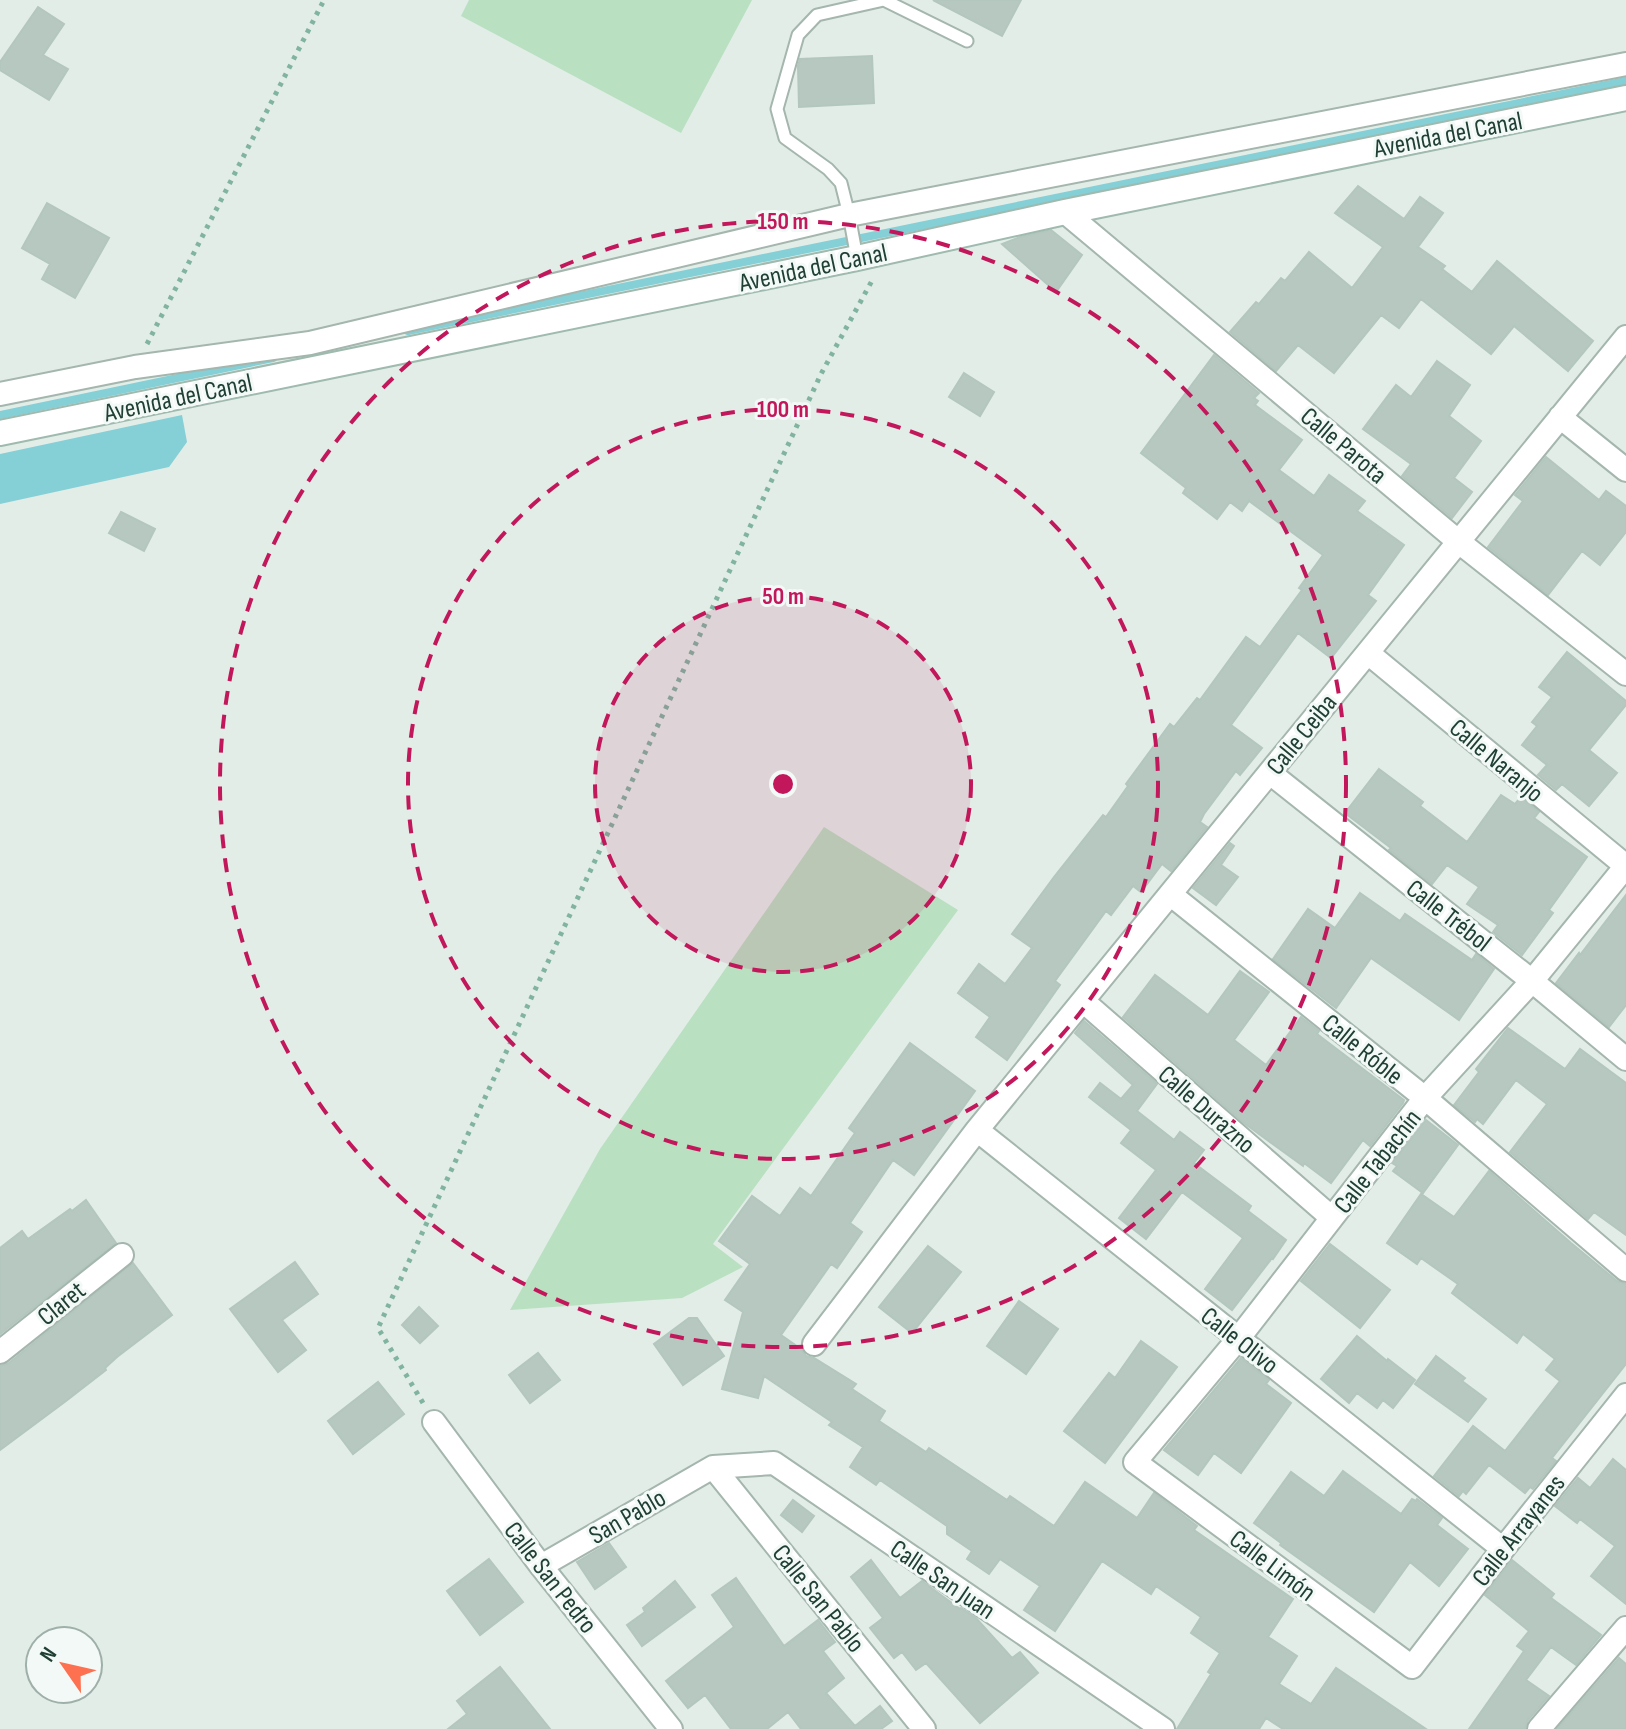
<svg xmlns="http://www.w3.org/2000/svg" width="1626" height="1729" viewBox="0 0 1626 1729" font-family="'Sofia Sans Condensed',sans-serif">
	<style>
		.green { fill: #b9e0c1 }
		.water { fill: #85cfd7 }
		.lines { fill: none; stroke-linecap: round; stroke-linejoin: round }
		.stream { stroke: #85cfd7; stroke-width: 8 }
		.building { fill: #b7c8c0; stroke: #b3c7be; stroke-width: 2 }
		.lane-casing { stroke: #a4b6ae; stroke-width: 15 }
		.street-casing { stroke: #a4b6ae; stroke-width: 26 }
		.secondary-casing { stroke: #9fbaaf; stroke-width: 28 }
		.path { stroke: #80b3a0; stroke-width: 5; stroke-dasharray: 4 6; stroke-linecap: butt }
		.lane { stroke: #fff; stroke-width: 11 }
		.street { stroke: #fff; stroke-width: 22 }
		.secondary { stroke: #fff; stroke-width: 24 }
		.ring { fill: none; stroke: #c2185b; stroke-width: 4; stroke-dasharray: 14 10 }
		.labels { text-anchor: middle; stroke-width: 6; stroke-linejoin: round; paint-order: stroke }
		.street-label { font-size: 26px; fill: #204035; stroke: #f3f9f6 }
		.centre { fill: #c2185b; stroke: #f3f9f6; stroke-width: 4 }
		.ring-label { font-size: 24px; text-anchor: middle; font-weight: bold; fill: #c2185b; stroke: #f3f9f6; stroke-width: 6; stroke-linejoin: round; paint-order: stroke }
	</style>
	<rect width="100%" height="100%" fill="#e2ede7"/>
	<path class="green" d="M469 0H752L681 133 461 16Z
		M824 827 958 910 713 1244 743 1267 682 1298 510 1310 600 1149Z"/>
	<path class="water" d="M182 415 187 442 169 467 0 504V454Z"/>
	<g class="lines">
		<path class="stream" d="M408 331 1626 81
			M0 415 273 358"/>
	</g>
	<path class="building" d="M933 0H1021L1002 36Z
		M38 7 64 24 43 55 68 69 49 100 0 70V62Z
		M872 56 874 103 799 107 798 66 800 59Z
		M1358 186 1404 219 1420 197 1443 213 1418 247 1445 266 1442 269 1472 292 1497 261 1593 341 1568 371 1514 326 1491 354 1421 299 1399 328 1381 315 1334 373 1298 345 1276 371 1230 332 1256 302 1259 304 1281 278 1285 281 1309 252 1352 288 1383 247 1335 213Z
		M47 203 109 238 75 298 42 279 50 264 22 248Z
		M1051 230 1082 255 1056 292 1002 244 1020 237Z
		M1214 355 1259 393 1254 398 1258 401 1255 405 1302 440 1279 470 1314 496 1329 475 1365 501 1357 511 1404 545 1368 595 1376 601 1331 658 1298 633 1231 725 1262 748 1240 775 1236 771 1204 814 1200 822 1207 827 1171 871 1162 864 1141 892 1133 886 1111 915 1106 911 1055 981 1060 985 1007 1060 976 1037 990 1017 958 993 979 964 1005 984 1032 948 1012 934 1054 877 1103 815 1106 817 1128 786 1126 784 1170 724 1174 727 1197 698 1200 700 1246 637 1260 647 1302 590 1299 588 1323 555 1249 501 1242 511 1230 502 1217 519 1183 493 1186 488 1141 453Z
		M1437 361 1470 385 1449 416 1481 441 1454 478 1472 492 1452 518 1402 476 1411 464 1363 429 1396 385 1411 397Z
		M964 373 994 392 980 416 949 397Z
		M1546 457 1599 500 1606 491 1626 506V532L1600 565 1582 551 1548 595 1488 547 1523 501 1515 495Z
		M121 512 155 529 144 551 109 533Z
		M1567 652 1626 701V705L1589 750 1617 773 1589 806 1562 784 1556 790 1538 775 1547 765 1522 745 1537 726 1532 722 1552 697 1539 687Z
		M1379 769 1423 802 1420 806 1467 842 1501 795 1515 804 1521 797 1539 812 1534 818 1587 857 1549 910 1553 913 1522 955 1493 932 1498 925 1467 904 1479 887 1447 865 1432 884 1389 850 1391 848 1345 813Z
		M1230 843 1234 846 1221 865 1238 877 1216 905 1193 888Z
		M1360 893 1400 921 1405 914 1472 960 1476 954 1494 969 1459 1020 1371 958 1336 1008 1273 959 1308 909 1335 928Z
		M1626 895V1005L1609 1027 1556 983 1579 953 1580 955Z
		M1240 971 1269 992 1234 1040 1266 1065 1301 1017 1319 1031 1317 1034 1404 1100 1403 1103 1370 1146 1363 1140 1331 1183 1304 1163 1303 1166 1244 1123 1123 1017 1155 975 1208 1015Z
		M1084 1021 1157 1084 1137 1111 1174 1140 1180 1132 1204 1150 1194 1163 1251 1206 1248 1211 1286 1240 1273 1259 1272 1258 1232 1310 1205 1289 1243 1238 1182 1192 1146 1239 1119 1218 1156 1170 1121 1143 1131 1130 1089 1097 1100 1083 1121 1099 1133 1085 1075 1033Z
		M1508 1028 1565 1069 1580 1049 1626 1083V1235L1594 1212 1588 1219 1510 1152 1547 1104 1516 1080 1483 1124 1477 1119 1475 1122 1454 1105 1479 1072 1476 1069Z
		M910 1043 975 1091 914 1175 893 1160 850 1223 862 1232 837 1268 831 1264 781 1335 801 1349 806 1356 814 1358 856 1384 852 1389 885 1411 879 1421 926 1452 929 1448 1007 1500 1010 1496 1054 1526 1085 1482 1137 1518 1154 1493 1197 1526 1194 1530 1293 1599 1268 1637 1297 1656 1279 1684 1311 1704 1336 1668 1426 1729H1283L1266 1718 1259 1729H1177L1211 1674 1208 1672 1220 1653 1191 1633 1201 1617 1156 1586 1151 1594 1102 1561 1055 1631 1024 1610 1040 1586 1000 1559 989 1574 967 1559 972 1551 947 1534V1526L880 1480 876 1485 850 1467 863 1447 829 1425 832 1422 764 1376 758 1398 722 1389 743 1312 725 1300 750 1264 719 1241 752 1196 780 1216 800 1188 811 1196 855 1133 849 1128Z
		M1426 1120 1458 1145 1423 1193 1393 1171 1397 1166 1392 1163Z
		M1489 1171 1571 1243 1617 1281 1626 1284V1364L1552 1458 1556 1461 1533 1489 1530 1487 1525 1493 1489 1465 1466 1494 1463 1491 1459 1496 1434 1476 1473 1426 1505 1451 1560 1381 1546 1370 1555 1359 1523 1334 1517 1343 1452 1293 1458 1284 1421 1258 1417 1264 1387 1243 1421 1194 1454 1217Z
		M86 1200 116 1243 0 1334V1248L22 1231 28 1239 70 1209 72 1211Z
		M1330 1244 1390 1290 1360 1328 1301 1281Z
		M928 1246 961 1272 912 1333 879 1307Z
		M295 1262 318 1294 282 1320 306 1350 278 1372 230 1309Z
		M133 1263 172 1315 117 1357 105 1368 106 1370 66 1401 0 1450V1366L9 1363Z
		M1019 1301 1058 1329 1026 1374 987 1346Z
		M419 1307 438 1326 420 1343 402 1325Z
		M689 1318H697L724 1356 683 1385 654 1344Z
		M1357 1336 1387 1361 1388 1359 1415 1380 1393 1408 1383 1400 1377 1408 1357 1393 1349 1403 1321 1379Z
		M1141 1341 1177 1367 1105 1463 1064 1431 1109 1373 1115 1378Z
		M538 1353 560 1380 530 1403 509 1375Z
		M1436 1356 1465 1378 1462 1381 1486 1399 1468 1422 1415 1384Z
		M1241 1358 1269 1380 1266 1384 1291 1403 1241 1473 1214 1453 1198 1475 1164 1450Z
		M378 1382 404 1414 353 1454 328 1421Z
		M1613 1459 1626 1470V1604L1591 1576 1615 1546 1580 1519 1577 1523 1555 1506 1578 1478 1590 1488Z
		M1343 1471 1401 1514 1412 1499 1416 1501 1417 1499 1442 1518 1437 1525 1468 1549 1439 1586 1410 1562 1374 1612 1280 1545 1281 1543 1254 1523 1291 1472 1324 1496Z
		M793 1500 814 1516 802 1532 781 1515Z
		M609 1543 626 1567 595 1589 577 1562Z
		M489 1559 523 1602 480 1635 447 1591Z
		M871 1560 900 1598 922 1581 960 1609 961 1608 976 1618 1012 1658 1020 1652 1038 1673 980 1723 926 1663 916 1670 902 1652 894 1658 870 1628 883 1618 851 1577Z
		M1512 1560 1554 1594 1551 1598 1601 1635 1576 1665 1551 1647 1526 1680 1549 1696 1528 1720 1525 1729H1469L1524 1651 1517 1646 1529 1631 1485 1595Z
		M736 1578 784 1646 818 1620 835 1642 823 1651 844 1678 826 1693 855 1726 880 1706 892 1721 881 1729H801L788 1712 767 1729H731L705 1695 688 1708 666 1681 734 1627 712 1595Z
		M675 1581 695 1607 642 1646 627 1625 645 1612 643 1608Z
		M1619 1658 1626 1664V1729H1557Z
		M500 1667 550 1729H448L467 1714 457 1701Z"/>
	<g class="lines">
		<defs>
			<path id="lane" d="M857 258 849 215 841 183 828 169 785 138 777 109 798 35 817 15 884 0 967 41"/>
			<path id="street" d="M1065 212 1459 542 1626 674
				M0 394 135 367 310 343 849 215 1626 64
				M1560 417 1626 470
				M1368 653 1626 866
				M1270 773 1532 981 1626 1059
				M1626 866 1532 981 1425 1098 1238 1339 1135 1462 1412 1667 1503 1549 1626 1395
				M1170 894 1425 1098 1626 1270
				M1083 1001 1332 1218
				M977 1130 1503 1549
				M814 1344 977 1130 1626 337
				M0 1352 122 1255
				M434 1422 541 1566 671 1729
				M713 1467 924 1729
				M541 1566 713 1467 774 1463 1163 1729
				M1539 1729 1626 1628"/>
			<path id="secondary" d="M0 433 857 258 1065 212 1626 98"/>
		</defs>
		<use href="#lane" class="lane-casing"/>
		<use href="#street" class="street-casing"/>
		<use href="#secondary" class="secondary-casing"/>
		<path class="path" d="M147 344 324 0
			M423 1403 378 1328 821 374 874 277"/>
		<use href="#lane" class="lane"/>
		<use href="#street" class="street"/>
		<use href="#secondary" class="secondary"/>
	</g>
	<circle cx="783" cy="784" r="188" fill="#c2185b" fill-opacity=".12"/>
	<g class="ring">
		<circle cx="783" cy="784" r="188"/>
		<circle cx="783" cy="784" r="375"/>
		<circle cx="783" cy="784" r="563"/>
	</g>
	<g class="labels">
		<g class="street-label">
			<text transform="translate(1448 134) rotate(-11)" y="9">Avenida del Canal</text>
			<text transform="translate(813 267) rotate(-12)" y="9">Avenida del Canal</text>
			<text transform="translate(178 397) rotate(-12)" y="9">Avenida del Canal</text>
			<text transform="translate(1344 445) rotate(40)" y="9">Calle Parota</text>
			<text transform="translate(1301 734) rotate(-51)" y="9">Calle Ceiba</text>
			<text transform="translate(1497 760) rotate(40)" y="9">Calle Naranjo</text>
			<text transform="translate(1449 915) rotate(38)" y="9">Calle Trébol</text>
			<text transform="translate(1363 1049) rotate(39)" y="9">Calle Róble</text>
			<text transform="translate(1207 1109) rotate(41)" y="9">Calle Durazno</text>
			<text transform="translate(1377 1161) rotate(-52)" y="9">Calle Tabachín</text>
			<text transform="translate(61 1303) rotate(-39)" y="9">Claret</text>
			<text transform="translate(1240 1340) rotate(38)" y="9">Calle Olivo</text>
			<text transform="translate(627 1516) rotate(-30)" y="9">San Pablo</text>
			<text transform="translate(1518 1530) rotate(-52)" y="9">Calle Arrayanes</text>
			<text transform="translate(1273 1565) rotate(37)" y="9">Calle Limón</text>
			<text transform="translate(551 1577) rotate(52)" y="9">Calle San Pedro</text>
			<text transform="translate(943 1579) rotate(34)" y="9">Calle San Juan</text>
			<text transform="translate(819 1598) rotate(51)" y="9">Calle San Pablo</text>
		</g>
	</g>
	<circle cx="783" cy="784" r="12" class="centre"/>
	<g class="ring-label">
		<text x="783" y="229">150 m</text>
		<text x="783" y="417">100 m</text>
		<text x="783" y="604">50 m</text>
	</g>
	<g transform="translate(64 1665) rotate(304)"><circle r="38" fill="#f3f9f6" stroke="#9fafa9" stroke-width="2"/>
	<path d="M0-6L14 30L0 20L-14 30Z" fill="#fd7050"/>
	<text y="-12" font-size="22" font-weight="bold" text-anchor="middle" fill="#204035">N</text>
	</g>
</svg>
